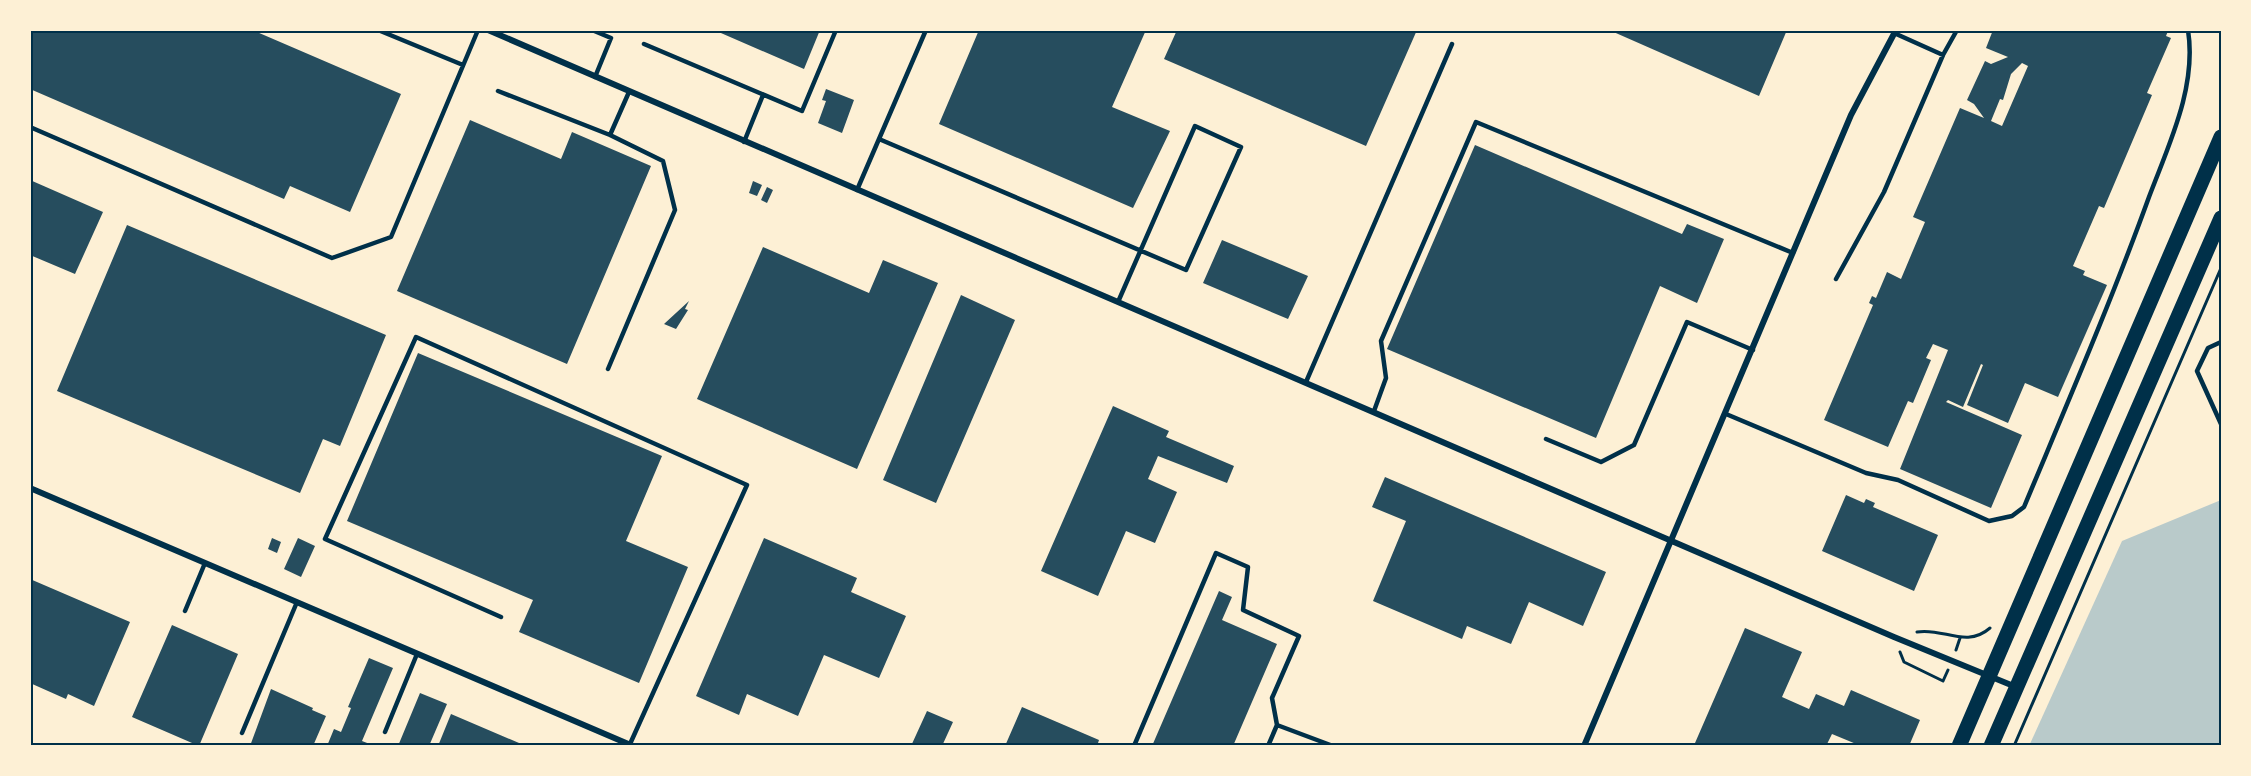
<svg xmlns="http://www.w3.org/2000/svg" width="2251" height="776" viewBox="0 0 2251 776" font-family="Helvetica,sans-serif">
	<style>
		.green { fill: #b9caca }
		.building { fill: #264d5e; fill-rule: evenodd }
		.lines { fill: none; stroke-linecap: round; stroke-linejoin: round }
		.path { stroke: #003049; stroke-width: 3 }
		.service { stroke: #003049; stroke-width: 4.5 }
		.minor { stroke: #003049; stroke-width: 6 }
		.primary { stroke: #003049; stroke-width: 15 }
		.neatline { fill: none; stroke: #003049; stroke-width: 2 }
	</style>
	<rect width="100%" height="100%" fill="#fdf0d5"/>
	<path class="green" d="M2221 500V746H2029L2122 541Z"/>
	<path class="building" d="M30 30H252L401 94 350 212 290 186 284 199 30 89Z
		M714 30H820L804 69Z
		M979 30H1146L1112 107 1170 131 1133 208 939 124Z
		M1177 30H1417L1366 146 1164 59Z
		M1609 30H1787L1759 96Z
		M1993 30H2033L2041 33 2042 30H2165L2168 31 2166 36 2171 38 2147 93 2152 95 2104 208 2099 206 2073 266 2085 271 2083 275 2107 285 2058 397 2025 383 2008 423 1967 405 1983 365 1981 364 1963 407 1948 400 1946 402 2022 435 1991 508 1900 469 1948 350 1933 344 1926 358 1931 360 1913 403 1908 401 1888 447 1824 420 1873 305 1869 303 1872 296 1876 298 1887 272 1901 279 1925 222 1913 217 1960 108 1984 118 1974 104 1967 100 1985 61 1991 64 2008 57 1986 48ZM2022 63 2028 66 2002 126 1991 121 2000 99 2003 100 2011 74Z
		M826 89 854 100 842 133 818 123 826 101 822 100Z
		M470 120 561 159 572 132 651 166 567 364 397 291Z
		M1475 145 1682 234 1687 224 1724 239 1697 303 1660 286 1596 438 1387 349Z
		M30 180 103 212 75 274 30 255Z
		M753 181 762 185 757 196 749 193Z
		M767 187 773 190 767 203 761 200Z
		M127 225 386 335 340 446 323 439 300 493 57 391Z
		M1222 240 1308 276 1288 319 1203 283Z
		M763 247 869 293 883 260 938 283 857 469 697 399Z
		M961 295 1015 320 936 503 883 480Z
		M689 301 685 309 688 310 676 329 664 324Z
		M418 353 662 456 626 541 688 567 639 683 519 632 533 600 347 521Z
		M1113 406 1169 431 1166 437 1234 466 1227 483 1158 456 1148 479 1177 492 1155 543 1126 531 1098 596 1041 571Z
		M1385 477 1606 572 1583 626 1529 602 1511 644 1467 626 1462 639 1373 601 1406 521 1372 507Z
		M1846 495 1864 503 1866 499 1875 503 1873 507 1938 535 1914 591 1822 551Z
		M272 538 281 542 277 553 268 549Z
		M298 538 315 546 301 577 284 569Z
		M764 538 857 578 851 592 906 616 879 678 824 655 798 716 747 694 739 715 696 696Z
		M30 579 130 622 94 706 68 694 66 699 30 683Z
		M1219 591 1232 597 1222 620 1277 644 1233 746H1152Z
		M172 625 238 654 199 746 132 717Z
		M1745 628 1802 652 1782 697 1809 709 1816 694 1844 706 1851 690 1920 720 1909 746H1861L1832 734 1826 746H1702L1695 743Z
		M369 658 393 668 362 741 375 746H327L334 729 341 732 351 708 348 707Z
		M271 689 313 708 312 710 326 716 313 746H250Z
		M420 693 447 704 429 746H398Z
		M1022 707 1099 740 1097 746H1005Z
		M927 711 953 722 942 746H911Z
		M451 714 526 746H438Z"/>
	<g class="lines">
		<path class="path" d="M2220 30 2221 36
			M1917 632C1943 627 1966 649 1990 628
			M1956 650 1960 638
			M1900 652 1904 662 1943 681 1948 670
			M2014 746 2221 268"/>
		<path class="service" d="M378 30 463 65
			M592 30 611 38 595 77
			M1894 33 1943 55
			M644 44 802 111 836 30
			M498 91 610 135 663 161 675 210 608 369
			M30 127 332 258 391 237 478 30
			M610 135 629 92
			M879 139 1186 270 1241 147 1195 126 1118 302
			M744 142 763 95
			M857 190 926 30
			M1836 279 1884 192 1943 55 1957 30
			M2221 342 2208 348 2197 371 2221 424
			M1306 382 1452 44
			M1374 411 1386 378 1381 341 1476 122 1793 253
			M1726 414 1866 473 1898 480 1989 521 2012 516 2024 507C2067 404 2111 302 2149 197 2169 144 2197 87 2188 30
			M1546 439 1601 462 1634 445 1687 322 1753 350
			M185 611 205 563
			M501 617 325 539 416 337 747 485 630 744
			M385 732 417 654
			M242 733 297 602
			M1134 746 1216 553 1248 567 1243 610 1299 636 1272 698 1277 725
			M1268 746 1277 725 1333 746"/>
		<path class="minor" d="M488 30 1894 637 2016 687
			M30 488 633 746
			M1584 746 1851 115 1896 30"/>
		<path class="primary" d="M1959 746 2221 137
			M1991 746 2221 218"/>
	</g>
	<rect width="2251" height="776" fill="none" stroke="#fdf0d5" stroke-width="63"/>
	<rect x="32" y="32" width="2188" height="712" class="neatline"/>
</svg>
